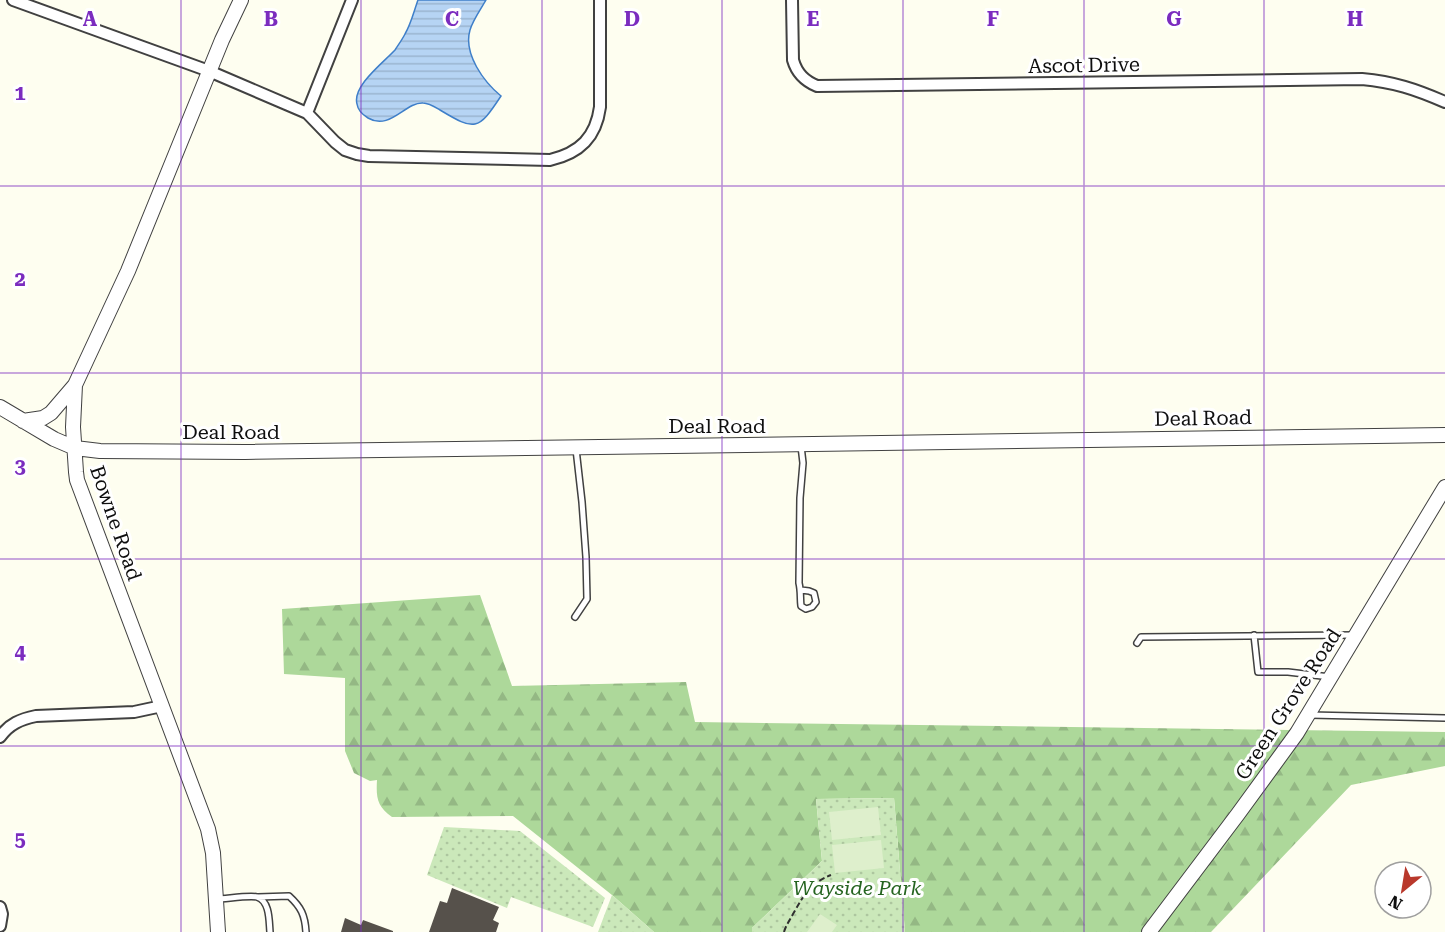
<svg xmlns="http://www.w3.org/2000/svg" width="1445" height="932" viewBox="0 0 1445 932" font-family="'Roboto Serif',serif">
	<style>
		.forest { fill: url(#forest-firs) }
		.park { fill: url(#park-dots) }
		.pitch { fill: #deefcc }
		.water { fill: url(#water-rules); stroke: #3f7fc9; stroke-width: 1.5 }
		.building { fill: #56514b }
		.lines { fill: none; stroke-linecap: round; stroke-linejoin: round }
		.service-casing { stroke: #414141; stroke-width: 8 }
		.minor-casing { stroke: #414141; stroke-width: 14 }
		.tertiary-casing { stroke: #414141; stroke-width: 16 }
		.path { stroke: #303030; stroke-width: 2; stroke-dasharray: 6 3; stroke-linecap: butt }
		.service { stroke: #fff; stroke-width: 5 }
		.minor { stroke: #fff; stroke-width: 10 }
		.tertiary { stroke: #fff; stroke-width: 14 }
		.grid { fill: none; stroke: #7b2cbf; stroke-width: 1.5; stroke-opacity: 0.55 }
		.labels { text-anchor: middle; stroke-width: 6; stroke-linejoin: round; paint-order: stroke }
		.street-label { font-size: 20px; fill: #0e0e0e; stroke: #fff }
		.park-label { font-size: 20px; font-style: italic; fill: #256420; stroke: #fff }
		.grid-label { font-size: 20px; text-anchor: middle; font-weight: bold; fill: #7b2cbf; stroke: #fff; stroke-width: 6; stroke-linejoin: round; paint-order: stroke }
	</style>
	<defs>
		<pattern id="forest-firs" width="22" height="20" patternUnits="userSpaceOnUse" patternTransform="scale(1.5)"><rect width="22" height="20" fill="#add89a"/><path d="M5 1l3.5 6h-7zM16 11l3.5 6h-7z" fill="#94b884"/></pattern>
		<pattern id="park-dots" width="8" height="8" patternUnits="userSpaceOnUse" patternTransform="scale(1.5)"><rect width="8" height="8" fill="#cbe8ba"/><path d="M2 2h.1M6 6h.1" fill="none" stroke="#adc69f" stroke-width="1.8" stroke-linecap="round"/></pattern>
		<pattern id="water-rules" width="6" height="5" patternUnits="userSpaceOnUse" patternTransform="scale(1.5)"><rect width="6" height="5" fill="#b6d4f4"/><path d="M0 2.5h6" fill="none" stroke="#9bb5d0"/></pattern>
	</defs>
	<rect width="100%" height="100%" fill="#fefef0"/>
	<path class="forest" d="M480 595 512 686 686 682 695 722 1445 732V766L1351 785 1211 932H905L894 798 816 799 822 861 752 928V932H654L612 895 513 816 392 817C377 806 376 798 377 780L370 781 354 773 345 751V678L284 674 282 609Z"/>
	<path class="park" d="M894 798 905 932H752V928L822 861 816 799Z
		M444 827 520 831 605 898 593 927 511 897 507 908 427 875Z
		M612 895 654 932H598Z"/>
	<path class="pitch" d="M878 807 881 835 832 840 829 812Z
		M881 840 884 868 835 873 832 845Z
		M820 914 837 925 832 932H807Z"/>
	<path class="water" d="M418 0H486C481 9 473 20 470 30 463 54 484 82 501 96 478 131 475 131 440 110 435 107 429 103 423 103 405 102 390 131 368 118 363 115 358 111 357 104 352 86 384 62 395 50 398 45 402 40 405 34 411 24 414 11 418 0Z"/>
	<path class="building" d="M452 888 499 907 493 920 499 923 496 932H429L440 901 447 903Z
		M345 918 361 925 363 920 393 931V932H341Z"/>
	<g class="lines">
		<defs>
			<path id="service" d="M801 590 809 591 814 593 816 602 812 607 806 609 801 606C800 598 801 591 799 583L800 498 803 463 801 446
				M575 617 587 599 586 557 582 502 576 449
				M1254 635 1258 672H1288L1330 677
				M1137 643 1141 637 1355 635
				M1310 715 1445 718
				M258 897 289 896C301 907 305 915 306 932
				M217 899C225 899 250 895 257 897 270 901 269 921 270 932"/>
			<path id="minor" d="M13 0 209 71 307 113 335 142 345 150 357 154 369 156 550 160C580 153 596 137 600 107V0
				M792 0 793 60C797 74 805 81 817 86L1362 79C1394 82 1415 89 1445 102
				M307 113 352 0
				M0 737C9 724 21 719 36 716L134 712 162 706
				M0 907 2 914 0 926"/>
			<path id="tertiary" d="M0 407 54 439 75 448 100 451 245 452 1445 435
				M23 421 43 418 51 413 75 385
				M218 932 213 853 208 829 77 480 76 472 73 427 75 385 128 271 222 40 241 0
				M1149 932 1238 814 1297 733 1445 487"/>
		</defs>
		<use href="#service" class="service-casing"/>
		<use href="#minor" class="minor-casing"/>
		<use href="#tertiary" class="tertiary-casing"/>
		<path class="path" d="M784 932C786 925 790 920 793 914 804 895 810 883 831 875"/>
		<use href="#service" class="service"/>
		<use href="#minor" class="minor"/>
		<use href="#tertiary" class="tertiary"/>
	</g>
	<path class="grid" d="M181 0V932M361 0V932M542 0V932M722 0V932M903 0V932M1084 0V932M1264 0V932M0 186H1445M0 373H1445M0 559H1445M0 746H1445"/>
	<g class="labels">
		<g class="street-label">
			<text transform="translate(1084 65) rotate(-1)" y="7">Ascot Drive</text>
			<text transform="translate(1203 418) rotate(-1)" y="7">Deal Road</text>
			<text x="717" y="433">Deal Road</text>
			<text x="231" y="439">Deal Road</text>
			<text transform="translate(116 523) rotate(71)" y="7">Bowne Road</text>
			<text transform="translate(1288 704) rotate(-57)" y="7">Green Grove Road</text>
		</g>
		<g class="park-label">
			<text x="857" y="895">Wayside Park</text>
		</g>
	</g>
	<g class="grid-label">
		<text x="90" y="26">A</text>
		<text x="271" y="26">B</text>
		<text x="452" y="26">C</text>
		<text x="632" y="26">D</text>
		<text x="813" y="26">E</text>
		<text x="993" y="26">F</text>
		<text x="1174" y="26">G</text>
		<text x="1355" y="26">H</text>
		<text x="20" y="100">1</text>
		<text x="20" y="286">2</text>
		<text x="20" y="473">3</text>
		<text x="20" y="659">4</text>
		<text x="20" y="846">5</text>
	</g>
	<g transform="translate(1403 890) rotate(210)"><circle r="28" fill="#ffffff" stroke="#9f9f9f" stroke-width="1.5"/>
	<path d="M0-4.5L10 22L0 15L-10 22Z" fill="#b9382b"/>
	<text y="-9" font-size="16" font-weight="bold" text-anchor="middle" fill="#0e0e0e">N</text>
	</g>
</svg>
